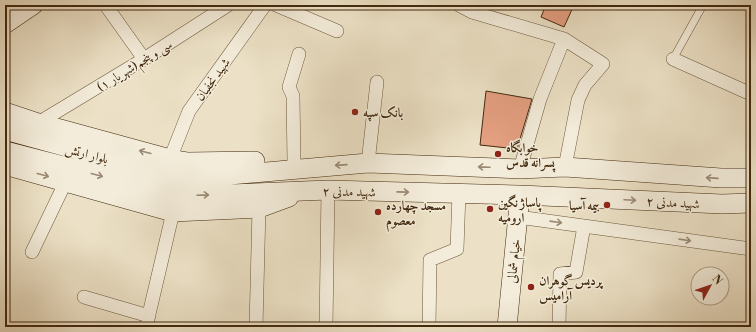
<svg xmlns="http://www.w3.org/2000/svg" width="756" height="332" viewBox="0 0 756 332" font-family="'Libre Bodoni',Amiri,serif">
	<style>
		.building { fill: #e5a082; stroke: #42290e }
		.lines { fill: none; stroke-linecap: round; stroke-linejoin: round }
		.lane-casing { stroke: #6c573c; stroke-width: 8 }
		.street-casing { stroke: #6c573c; stroke-width: 14 }
		.secondary-casing { stroke: #42290e; stroke-width: 20 }
		.lane { stroke: #f3ecda; stroke-width: 7 }
		.street { stroke: #f3ecda; stroke-width: 13 }
		.secondary { stroke: #f3ecda; stroke-width: 19 }
		.oneway { stroke: #9a8a74 }
		.poi-dot { fill: #8f2418; stroke: #f3ecda; stroke-width: 1.5 }
		.labels { text-anchor: middle; stroke-width: 3; stroke-linejoin: round; paint-order: stroke }
		.street-label { font-size: 13px; fill: #42290e; stroke: #f3ecda }
		.poi-label { font-size: 13px; font-weight: bold; fill: #42290e; stroke: #f3ecda; text-anchor: start }
	</style>
	<rect width="100%" height="100%" fill="#ece1c6"/>
	<filter id="stains"><feTurbulence type="fractalNoise" baseFrequency=".005" numOctaves="4"/><feColorMatrix values="0 0 0 0 .2 0 0 0 0 .09 0 0 0 0 .02 0 0 0 .5 -.17"/></filter>
	<radialGradient id="worn" r=".72"><stop offset=".6" stop-color="#630" stop-opacity="0"/><stop offset="1" stop-color="#630" stop-opacity=".3"/></radialGradient>
	<path class="building" d="M546 5H574L564 27 541 17Z
		M486 91 532 99 517 149 480 145Z"/>
	<g class="lines">
		<defs>
			<path id="lane" d="M673 59 703 5"/>
			<path id="street" d="M276 5 337 31
				M459 5 472 12 564 39 603 64 585 85 578 100 565 167
				M107 7 144 59
				M673 59 751 94
				M38 123 144 59 228 5
				M170 159 189 111 265 5
				M294 161 293 96 289 87 299 54
				M368 163 377 82
				M520 169 540 99 564 39
				M518 217 751 249
				M32 252 66 181
				M84 297 149 316
				M146 327 173 212
				M256 327 259 208
				M326 327 328 190
				M429 327 430 260 457 249 459 193
				M559 327 560 274 576 272 584 226"/>
			<path id="secondary" d="M5 24 33 5
				M5 112 38 123 170 159 188 162 255 161
				M5 130 184 179 368 163 520 169 565 167 721 178H751
				M5 151 180 196 328 190 520 195 722 204 751 203
				M5 165 173 212 259 208 289 197
				M507 327 520 195"/>
		</defs>
		<use href="#lane" class="lane-casing"/>
		<use href="#street" class="street-casing"/>
		<use href="#secondary" class="secondary-casing"/>
		<use href="#lane" class="lane"/>
		<use href="#street" class="street"/>
		<use href="#secondary" class="secondary"/>
	</g>
	<defs><path id="oneway-shaft" d="M-6 0H5M1.5-3L5.5 0L1.5 3" fill="none" stroke-width="1.6" stroke-linecap="round" stroke-linejoin="round"/></defs>
	<g class="oneway">
		<use href="#oneway-shaft" transform="translate(145 152) rotate(-165)"/>
		<use href="#oneway-shaft" transform="translate(341 165) rotate(176)"/>
		<use href="#oneway-shaft" transform="translate(484 167) rotate(-178)"/>
		<use href="#oneway-shaft" transform="translate(43 175) rotate(15)"/>
		<use href="#oneway-shaft" transform="translate(97 175) rotate(15)"/>
		<use href="#oneway-shaft" transform="translate(712 178) rotate(-176)"/>
		<use href="#oneway-shaft" transform="translate(403 192) rotate(1)"/>
		<use href="#oneway-shaft" transform="translate(203 195) rotate(-2)"/>
		<use href="#oneway-shaft" transform="translate(630 200) rotate(3)"/>
		<use href="#oneway-shaft" transform="translate(556 222) rotate(8)"/>
		<use href="#oneway-shaft" transform="translate(685 240) rotate(8)"/>
	</g>
	<g class="poi-dot">
		<circle cx="355" cy="112" r="4"/>
		<circle cx="498" cy="154" r="4"/>
		<circle cx="607" cy="205" r="4"/>
		<circle cx="490" cy="209" r="4"/>
		<circle cx="378" cy="212" r="4"/>
		<circle cx="531" cy="287" r="4"/>
	</g>
	<g class="labels">
		<g class="street-label">
			<text transform="translate(134 65) rotate(-32)" y="5">سی و پنجم(شهریار ۱)</text>
			<text transform="translate(212 79) rotate(-54)" y="5">شهید نجفیان</text>
			<text transform="translate(87 153) rotate(15)" y="5">بلوار ارتش</text>
			<text transform="translate(349 191) rotate(1)" y="5">شهید مدنی ۲</text>
			<text transform="translate(673 202) rotate(3)" y="5">شهید مدنی ۲</text>
			<text transform="translate(513 261) rotate(-84)" y="5">خیام شمالی</text>
		</g>
		<g class="poi-label">
			<text x="363" y="117">بانک سپه</text>
			<text x="506" y="152">خوابگاە<tspan x="506" dy="15">پسرانە قدس</tspan></text>
			<text x="498" y="207">پاساژ نگین<tspan x="498" dy="15">ارومیه</tspan></text>
			<text x="386" y="210">مسجد چهارده<tspan x="386" dy="15">معصوم</tspan></text>
			<text x="599" y="210" text-anchor="end">بیمه آسیا</text>
			<text x="539" y="285">پردیس گوهران<tspan x="539" dy="15">آرامیس</tspan></text>
		</g>
	</g>
	<rect width="756" height="332" fill="none" stroke="#ece1c6" stroke-width="20"/>
	<rect x="6" y="6" width="744" height="320" fill="none" stroke="#42290e" stroke-width="2"/>
	<rect x="10" y="10" width="736" height="312" fill="none" stroke="#42290e"/>
	<g transform="translate(710 286) rotate(50)"><circle r="19" fill="#f3ecda" stroke="#ac9e88"/>
	<path d="M0-3L7 15L0 10L-7 15Z" fill="#8f2418"/>
	<text y="-6" font-size="11" font-weight="bold" text-anchor="middle" fill="#42290e">N</text>
	</g>
	<rect width="100%" height="100%" filter="url(#stains)"/>
	<rect width="100%" height="100%" fill="url(#worn)"/>
</svg>
